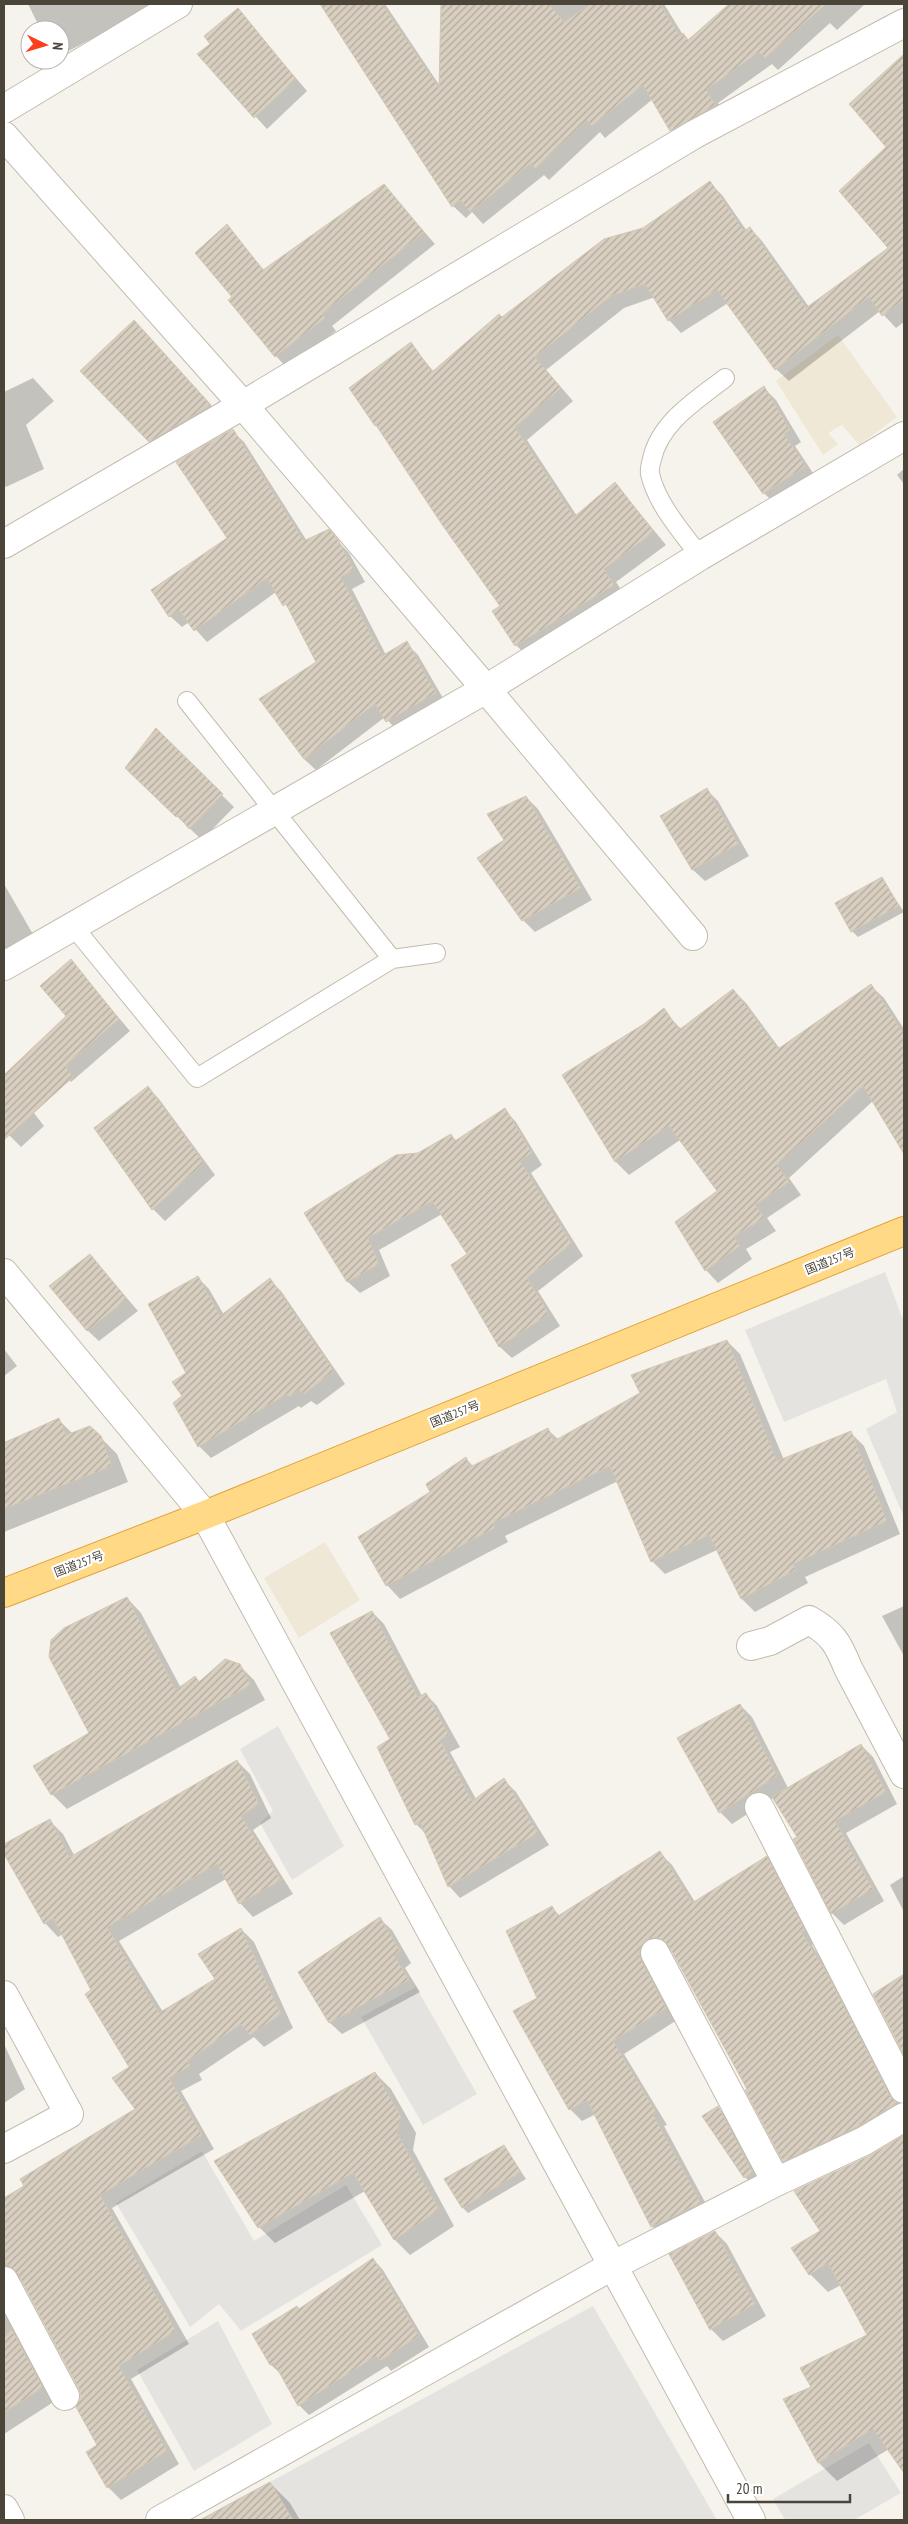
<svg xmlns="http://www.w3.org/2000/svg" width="908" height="2524" viewBox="0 0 908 2524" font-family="'PT Sans Narrow','Noto Sans JP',sans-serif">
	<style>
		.education { fill: #efe8d6 }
		.parking { fill: #e5e3e0 }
		.shadow { fill: #0003 }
		.building { fill: url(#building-hatch); stroke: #d3c7b4 }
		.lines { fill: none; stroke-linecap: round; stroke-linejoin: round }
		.service-casing { stroke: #c2bbae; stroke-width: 20 }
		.minor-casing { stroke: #c2bbae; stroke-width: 30 }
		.tertiary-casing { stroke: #c2bbae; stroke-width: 30 }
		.trunk-casing { stroke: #e0a43c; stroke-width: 30 }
		.service { stroke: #fff; stroke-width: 18 }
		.minor { stroke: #fff; stroke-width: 28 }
		.tertiary { stroke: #fff; stroke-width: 28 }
		.trunk { stroke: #ffd985; stroke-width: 28 }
		.labels { text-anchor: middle; stroke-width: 4.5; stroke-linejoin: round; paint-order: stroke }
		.street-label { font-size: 12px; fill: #4b4439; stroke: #fff }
	</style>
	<defs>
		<pattern id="building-hatch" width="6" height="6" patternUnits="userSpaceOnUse" patternTransform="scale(1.25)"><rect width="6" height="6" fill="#d8cfc1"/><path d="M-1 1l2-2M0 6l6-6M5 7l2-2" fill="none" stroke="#b1aa9e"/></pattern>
	</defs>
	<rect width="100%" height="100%" fill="#f6f3ec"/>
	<path class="education" d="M838 335 897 417 859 445 842 425 828 433 838 444 823 455 776 381Z
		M325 1542 360 1600 299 1638 264 1578Z"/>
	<path class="parking" d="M885 1272 902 1317H904V1517L866 1429 897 1412 886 1379 784 1422 745 1330Z
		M278 1726 344 1846 292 1880 260 1823 273 1811 240 1749Z
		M416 1987 477 2094 423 2125 361 2017Z
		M202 2151 254 2241 346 2185 382 2245 241 2331 219 2304 190 2327 116 2203Z
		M593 2306 717 2520H293L270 2482Z
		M218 2321 272 2424 194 2471 137 2370Z
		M869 2443 901 2493 854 2520H785L773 2499Z"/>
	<path class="shadow" d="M28 4H158L61 55 60 30H41Z
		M330 4H385L440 86 443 4H664L683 35 689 40 731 4H865L837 30 830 23 778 70 772 64 718 103 728 118 684 142 671 130 653 99 605 138 600 132 549 180 544 175 483 224 472 212 466 218 453 206 325 9Z
		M238 10 307 91 267 129 199 54 212 44Z
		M899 61 904 66V322L896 328 880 311 789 381 776 369 728 303 681 333 669 320 655 297 624 308 546 370 573 401 527 440 577 516 615 483 666 545 616 582 626 597 528 657 516 645 502 607 376 425 411 344 434 372 502 319 644 230 710 183 722 195 747 231 750 228 762 241 809 307 890 248 888 147Z
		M384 186 435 244 332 326 336 331 287 368 276 356 234 297 227 226 264 270Z
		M146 334 222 418 161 453 82 371Z
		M33 378 54 401 26 425 44 469 6 487 4 485V392Z
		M764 388 776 400 801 442 795 446 817 479 776 505 764 493Z
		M232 431 244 442 307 541 328 531 349 553 365 582 352 589 386 655 406 643 418 655 447 705 399 733 385 717 316 770 304 759 317 662 293 614 276 592 207 642 189 622 182 627 170 616 228 538Z
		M904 469V484L897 475Z
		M156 730 234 807 202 840 138 780Z
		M706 789 718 801 749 856 705 881 693 870 662 817Z
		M526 797 538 809 592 900 535 932 523 920 505 840Z
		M882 879 904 912 858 937 852 931Z
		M4 884 34 936 4 957Z
		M71 961 130 1031 71 1082 59 1071 67 1016Z
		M871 986 884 998 904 1029V1151L873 1101 789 1178 801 1195 767 1218 776 1231 746 1249 752 1259 718 1283 706 1270 719 1191 680 1140 629 1175 616 1162 563 1075 645 1025 663 1010 681 1029 733 990 746 1003 780 1049Z
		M4 1074 44 1126 21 1147 4 1130Z
		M147 1087 159 1099 215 1175 165 1221 153 1209 96 1128Z
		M505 1110 516 1122 542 1165 531 1173 583 1256 538 1291 560 1326 512 1358 500 1347 453 1265 468 1254 442 1214 379 1250 390 1276 360 1293 348 1282 306 1213 451 1136 457 1141Z
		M90 1255 138 1311 99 1341 87 1330Z
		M197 1277 209 1289 224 1315 270 1280 281 1291 345 1384 317 1405 311 1401 301 1408 299 1406 211 1458 199 1446 184 1396Z
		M727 1341 740 1354 784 1460 851 1433 864 1446 900 1534 805 1577 808 1583 755 1612 742 1599 717 1550 665 1574 652 1561 618 1481 505 1536 508 1542 400 1599 387 1585 431 1492 466 1459 474 1467 548 1430 559 1440 642 1394Z
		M4 1349 17 1366 4 1376Z
		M59 1420 73 1434 100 1437 117 1454 128 1482 4 1532V1442Z
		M127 1598 141 1613 181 1688 195 1678 200 1682 239 1665 254 1680 265 1700 67 1809 52 1794 35 1767 90 1734Z
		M904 1606V1656L882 1616Z
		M372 1612 384 1624 422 1696 426 1694 437 1706 460 1747 450 1752 476 1799 504 1780 516 1792 549 1845 460 1898 449 1886 428 1836 416 1824 391 1739Z
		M740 1705 752 1717 788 1788 861 1745 873 1757 897 1804 846 1833 884 1901 844 1925 832 1913 798 1838 774 1797 732 1824 720 1812Z
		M237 1761 250 1774 271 1818 253 1830 293 1894 253 1917 240 1903 226 1879 119 1941 163 2012 216 1980 241 1929 254 1942 293 2028 264 2047 254 2037 199 2074 202 2080 181 2091 214 2149 112 2208 189 2344 131 2379 179 2464 121 2500 108 2487 98 2445 80 2388 22 2279 10 2280 4 2286V2199L137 2109 131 2068 63 1934 58 1937 45 1923 4 1851V1846L50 1821 63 1834 74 1855Z
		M660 1853 672 1865 695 1902 766 1858 778 1869 816 1942 812 1945 838 1986 901 2108 796 2173 784 2161 749 2089 673 1950 668 1949 677 2020 624 2054 667 2125 664 2126 712 2215 664 2238 652 2226 596 2114 582 2121 570 2109 539 1998 552 1908 560 1916Z
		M904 1876V1912L890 1885Z
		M380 1919 392 1930 411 1963 405 1968 420 1992 342 2034 330 2023 300 1973Z
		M904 1976V2053L874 1994Z
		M4 2044 25 2089 4 2103Z
		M375 2073 391 2089 416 2133 413 2150 454 2226 410 2255 394 2239 365 2191 275 2243 259 2227Z
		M718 2108 730 2119 764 2185 757 2189 745 2177Z
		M904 2136V2471L889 2449 837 2481 819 2463 784 2400 813 2388 869 2336 841 2285 828 2292 810 2274 822 2232 871 2156Z
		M504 2146 526 2179 468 2213 463 2208Z
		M715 2232 727 2244 766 2316 723 2341 711 2329Z
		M373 2259 383 2270 429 2347 391 2371 387 2366 309 2415 299 2405 282 2375 271 2365 253 2334 299 2310Z
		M4 2304 55 2401 4 2434Z
		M270 2483 290 2503 300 2520H203Z"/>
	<path class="building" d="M320 4H382L439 88 441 4H549L564 22 591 4H660L680 36 683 33 688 40 729 4H826L765 58 759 52 706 90 716 105 670 131 643 85 592 126 587 120 535 169 531 163 470 212 460 200 452 207Z
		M238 8 296 79 254 118 197 54 210 44 204 36Z
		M904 54V300L882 316 869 297 775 370 717 290 668 321 645 284 611 296 535 357 561 388 515 427 574 517 615 482 654 532 604 569 614 585 515 646 492 611 500 606 443 526 376 425 375 426 349 388 411 342 432 372 499 314 502 317 604 239 643 228 710 181 744 231 750 227 806 308 888 248 839 191 886 147 849 104Z
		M384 184 424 232 322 314 325 318 275 357 228 300 232 297 195 253 227 224 263 270Z
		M134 320 211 405 149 442 80 371Z
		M764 386 790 430 784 434 806 466 763 494 713 422Z
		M233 429 304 541 329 529 338 540 354 570 341 577 382 656 407 641 436 693 386 722 375 704 304 759 259 699 316 662 286 604 283 606 267 578 194 631 179 610 169 617 151 590 227 538 176 462Z
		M156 728 223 794 189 829 178 815 176 817 125 768Z
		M707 788 738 844 692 870 660 816Z
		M526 796 581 888 522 921 477 858 504 840 487 814Z
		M882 877 899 906 851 932 835 903Z
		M71 959 119 1019 65 1066 73 1077 4 1140V1075L66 1016 40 986Z
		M871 984 904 1034V1154L863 1086 777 1165 789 1182 755 1205 765 1218 734 1236 740 1246 705 1271 675 1222 717 1191 669 1126 615 1162 562 1075 644 1024 664 1008 679 1030 733 989 778 1049Z
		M148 1086 204 1163 152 1210 94 1128Z
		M505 1108 532 1153 520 1161 572 1244 527 1278 549 1314 499 1347 451 1265 467 1254 432 1201 368 1238 379 1264 347 1282 304 1213 396 1155 418 1153 451 1134 455 1141Z
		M90 1254 127 1299 87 1331 49 1286Z
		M198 1276 220 1316 270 1278 334 1371 304 1394 299 1390 289 1397 287 1394 198 1447 173 1403 182 1396 172 1382 186 1373 148 1304Z
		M727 1340 777 1461 851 1431 887 1521 793 1564 796 1570 741 1599 709 1535 651 1562 610 1466 493 1523 495 1528 386 1586 358 1537 430 1492 426 1484 466 1457 470 1467 548 1428 554 1441 640 1393 631 1375Z
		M59 1418 66 1435 90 1426 101 1436 112 1466 4 1509V1443Z
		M127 1597 176 1690 195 1676 199 1682 225 1659 240 1664 251 1685 51 1795 33 1766 89 1733 49 1657 51 1640 64 1628Z
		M372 1611 418 1697 426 1693 449 1735 440 1740 472 1801 504 1778 538 1833 448 1887 420 1822 415 1825 377 1747 390 1739 330 1633Z
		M740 1704 777 1776 719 1813 677 1738Z
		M861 1744 886 1792 835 1821 873 1889 831 1914 793 1839 797 1837 772 1797Z
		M237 1760 259 1804 241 1816 281 1880 239 1904 217 1864 107 1927 159 2013 215 1979 198 1954 241 1928 281 2014 250 2035 241 2024 187 2061 190 2066 169 2078 202 2135 100 2195 176 2331 119 2366 167 2451 107 2488 86 2452 97 2445 76 2407 81 2397 79 2389 18 2274 4 2261V2198L24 2186 20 2179 135 2109 112 2078 129 2067 85 1994 91 1990 53 1918 44 1924 4 1854V1844L50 1819 70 1857Z
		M660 1851 692 1903 767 1856 805 1930 801 1932 827 1973 890 2096 898 2103 857 2127 783 2162 745 2090 747 2089 669 1946 663 1940 656 1937 648 1939 642 1945 639 1952 641 1960 666 2008 613 2041 656 2112 653 2114 701 2203 651 2227 587 2100 569 2110 513 2011 537 1998 506 1931 552 1906 558 1916Z
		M380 1917 400 1951 394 1955 409 1980 329 2023 298 1972Z
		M904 1974V2055L873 1994Z
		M375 2072 401 2116 397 2133 439 2210 394 2240 353 2173 258 2228 214 2161Z
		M718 2106 753 2173 744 2178 702 2116Z
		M904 2135V2473L873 2429 818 2463 783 2399 811 2387 800 2368 867 2335 828 2263 809 2275 791 2248 820 2231 794 2191 871 2155Z
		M504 2145 521 2172 462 2208 444 2179Z
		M715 2231 755 2304 710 2330 669 2254Z
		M373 2258 419 2336 380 2361 376 2356 298 2406 274 2363 270 2365 252 2334 297 2306 299 2309Z
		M12 2330 43 2388 4 2412V2335Z
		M270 2482 293 2520H200Z"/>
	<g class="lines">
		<defs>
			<path id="service" d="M700 556C681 531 657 504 650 474 649 469 651 463 652 459 660 422 697 400 725 378
				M187 701 392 959 436 953
				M73 926 197 1078 392 959"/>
			<path id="minor" d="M4 109 178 4
				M4 136 243 405 486 689 693 936
				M4 544 243 405 695 134 904 23
				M4 966 486 689 700 556 904 436
				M751 1646 770 1641 809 1620C832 1633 838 1643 848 1668L904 1774
				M759 1807 904 2089
				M655 1953 776 2182
				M4 1995 69 2114 4 2149
				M4 2281 65 2396
				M4 2509 10 2520
				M160 2520 612 2266 776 2182 864 2141 904 2117"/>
			<path id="tertiary" d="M4 1273 205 1515 751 2520"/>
			<path id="trunk" d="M4 1593 205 1515 904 1231"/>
		</defs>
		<use href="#service" class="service-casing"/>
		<use href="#minor" class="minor-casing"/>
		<use href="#tertiary" class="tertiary-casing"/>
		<use href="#trunk" class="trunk-casing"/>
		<use href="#service" class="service"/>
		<use href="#minor" class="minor"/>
		<use href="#tertiary" class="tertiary"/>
		<use href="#trunk" class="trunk"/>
	</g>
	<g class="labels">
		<g class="street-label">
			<text transform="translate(830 1261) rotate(-22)" y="4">国道257号</text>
			<text transform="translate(455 1414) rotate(-22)" y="4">国道257号</text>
			<text transform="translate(79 1564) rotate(-21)" y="4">国道257号</text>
		</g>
	</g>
	<rect width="908" height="2524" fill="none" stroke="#4b4439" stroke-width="10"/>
	<g transform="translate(45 45) rotate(95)"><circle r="24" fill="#ffffff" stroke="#b7b4b0"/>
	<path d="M0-4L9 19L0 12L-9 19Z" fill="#fc3f1d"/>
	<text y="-8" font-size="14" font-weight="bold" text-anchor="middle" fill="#4b4439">N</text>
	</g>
	<path d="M728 2494v8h122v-8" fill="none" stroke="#4b4439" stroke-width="2.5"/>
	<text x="736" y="2494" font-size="15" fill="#4b4439" stroke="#ffffff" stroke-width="4" paint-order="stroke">20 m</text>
</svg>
